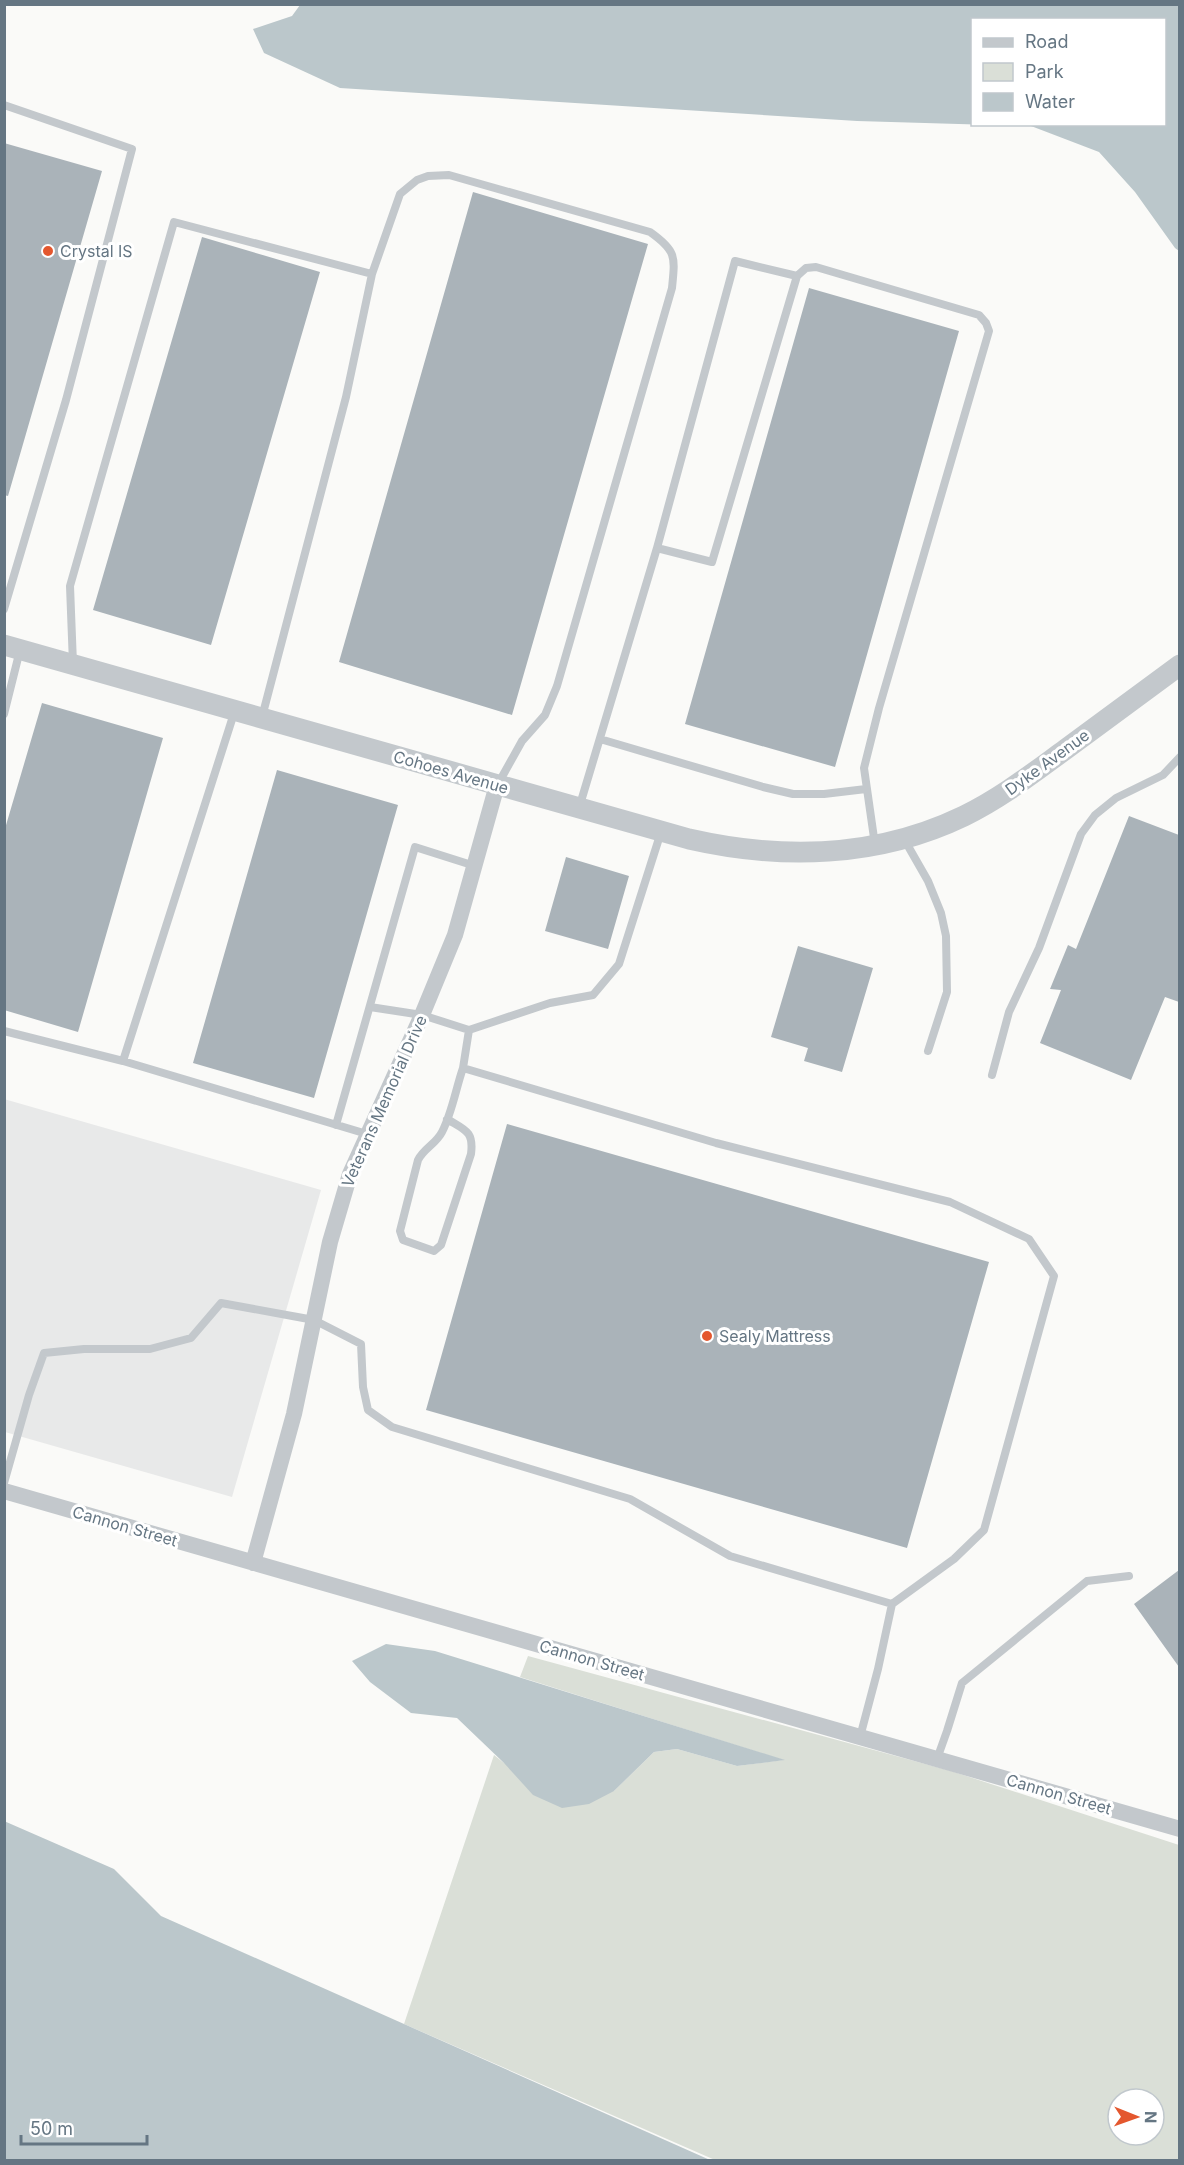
<svg xmlns="http://www.w3.org/2000/svg" width="1184" height="2165" viewBox="0 0 1184 2165" font-family="Inter,sans-serif">
	<style>
		.built { fill: #e8e9e9 }
		.green { fill: #dadfd7; fill-rule: evenodd }
		.water { fill: #bbc7cb; fill-rule: evenodd }
		.building { fill: #aab3b9 }
		.lines { fill: none; stroke-linecap: round; stroke-linejoin: round }
		.service { stroke: #c3c8cc; stroke-width: 8 }
		.minor { stroke: #c3c8cc; stroke-width: 16 }
		.tertiary { stroke: #c3c8cc; stroke-width: 21 }
		.poi-dot { fill: #e4572e; stroke: #fff; stroke-width: 2 }
		.labels { text-anchor: middle; stroke-width: 6; stroke-linejoin: round; paint-order: stroke }
		.poi-label { font-size: 16px; fill: #657683; stroke: #fff; text-anchor: start }
		.street-label { font-size: 16px; fill: #657683; stroke: #fff }
	</style>
	<rect width="100%" height="100%" fill="#fafaf8"/>
	<path class="built" d="M4 1099 321 1190 232 1497 5 1432Z"/>
	<path class="green" d="M528 1656 951 1771 1179 1845V2160H715L404 2024 494 1755 504 1763 614 1791 654 1752 677 1749 737 1766 783 1760 520 1677ZM1118 2099H1154V2135H1118Z"/>
	<path class="water" d="M300 5H1179V251L1175 248 1135 192 1099 152 1031 126 857 121 340 88 264 53 253 29 292 16ZM972 20H1164V124H972Z
		M386 1644 435 1651 785 1760 737 1766 677 1749 654 1752 614 1791 589 1804 562 1808 533 1795 504 1763 457 1718 411 1713 370 1682 352 1661Z
		M4 1821 114 1869 161 1916 710 2160H5Z"/>
	<path class="building" d="M4 143 102 171 8 496 4 495Z
		M473 192 648 244 512 715 339 662Z
		M202 237 320 272 211 645 93 610Z
		M809 288 959 331 835 767 685 724Z
		M42 703 163 738 78 1032 4 1010V832Z
		M277 770 398 805 314 1098 193 1063Z
		M1129 816 1179 835V1002L1165 997 1131 1080 1040 1043 1061 990 1050 989 1068 945 1076 949Z
		M566 857 629 876 608 949 545 931Z
		M798 946 873 968 842 1072 804 1061 808 1048 771 1037Z
		M507 1124 989 1262 907 1548 426 1410Z
		M1179 1570V1667L1134 1604Z"/>
	<g class="lines">
		<path class="service" d="M4 105 132 149 66 400 4 609
			M657 548 735 261 797 276
			M73 664 70 586 174 222 372 274 400 194 417 180 428 176 449 175 650 232C677 251 675 257 672 288L557 686 545 715 522 741 498 784
			M4 714 20 650
			M262 717 346 397 372 274
			M600 739 763 787 793 794H824L866 789
			M579 808 657 548 712 562 797 276 806 268 816 267 979 315 986 323 989 331 879 708 864 768 875 845
			M904 839 928 881 941 913 946 936 947 992 928 1051
			M370 1007 422 1015 469 1030 463 1068 716 1143 950 1202 1029 1239 1054 1276 984 1530 954 1559 892 1604
			M469 1030 550 1003 593 995 619 964 661 832
			M4 1031 123 1061 367 1134
			M123 1061 235 710
			M992 1075 1009 1012 1039 948 1081 834 1095 815 1116 798 1163 775 1180 757
			M447 1119C465 1130 474 1131 471 1154L441 1245 434 1251 403 1240 400 1231 418 1160C424 1148 436 1144 442 1132 452 1113 456 1088 463 1068
			M336 1125 415 847 475 866
			M4 1483 29 1395 44 1353 84 1349H150L191 1338 221 1303 314 1320 361 1344 363 1387 368 1410 392 1427 630 1499 730 1556 892 1604 878 1669 860 1737
			M937 1759 947 1731 962 1683 1087 1581 1129 1576"/>
		<path class="minor" d="M4 1491 1180 1829
			M253 1563 294 1414 330 1242 350 1174 422 1015 455 935 497 785"/>
		<path class="tertiary" d="M4 645 689 839C781 860 877 858 964 816 1001 798 1033 773 1066 749 1104 721 1142 693 1180 665"/>
	</g>
	<g class="poi-dot">
		<circle cx="48" cy="251" r="6"/>
		<circle cx="707" cy="1336" r="6"/>
	</g>
	<g class="labels">
		<g class="poi-label">
			<text x="60" y="257">Crystal IS</text>
			<text x="719" y="1342">Sealy Mattress</text>
		</g>
		<g class="street-label">
			<text transform="translate(1047 762) rotate(-36)" y="6">Dyke Avenue</text>
			<text transform="translate(451 772) rotate(16)" y="6">Cohoes Avenue</text>
			<text transform="translate(384 1101) rotate(-66)" y="6">Veterans Memorial Drive</text>
			<text transform="translate(125 1526) rotate(16)" y="6">Cannon Street</text>
			<text transform="translate(592 1660) rotate(16)" y="6">Cannon Street</text>
			<text transform="translate(1059 1794) rotate(16)" y="6">Cannon Street</text>
		</g>
	</g>
	<rect width="1184" height="2165" fill="none" stroke="#657683" stroke-width="12"/>
	<rect x="971" y="18" width="195" height="108" fill="#ffffff" stroke="#c1c8cd" stroke-width="1.5"/>
	<rect x="983" y="38" width="30" height="9" fill="#c3c8cc" stroke="#c1c8cd" stroke-width="1.5"/>
	<text x="1025" y="48" font-size="18" fill="#657683">Road</text>
	<rect x="983" y="63" width="30" height="18" fill="#dadfd7" stroke="#c1c8cd" stroke-width="1.5"/>
	<text x="1025" y="78" font-size="18" fill="#657683">Park</text>
	<rect x="983" y="93" width="30" height="18" fill="#bbc7cb" stroke="#c1c8cd" stroke-width="1.5"/>
	<text x="1025" y="108" font-size="18" fill="#657683">Water</text>
	<g transform="translate(1136 2117) rotate(91)"><circle r="28" fill="#ffffff" stroke="#c1c8cd" stroke-width="1.5"/>
	<path d="M0-4.5L10 22L0 15L-10 22Z" fill="#e4572e"/>
	<text y="-9" font-size="16" font-weight="bold" text-anchor="middle" fill="#657683">N</text>
	</g>
	<path d="M21 2135v9h126v-9" fill="none" stroke="#657683" stroke-width="3"/>
	<text x="30" y="2135" font-size="18" fill="#657683" stroke="#ffffff" stroke-width="4.5" paint-order="stroke">50 m</text>
</svg>
